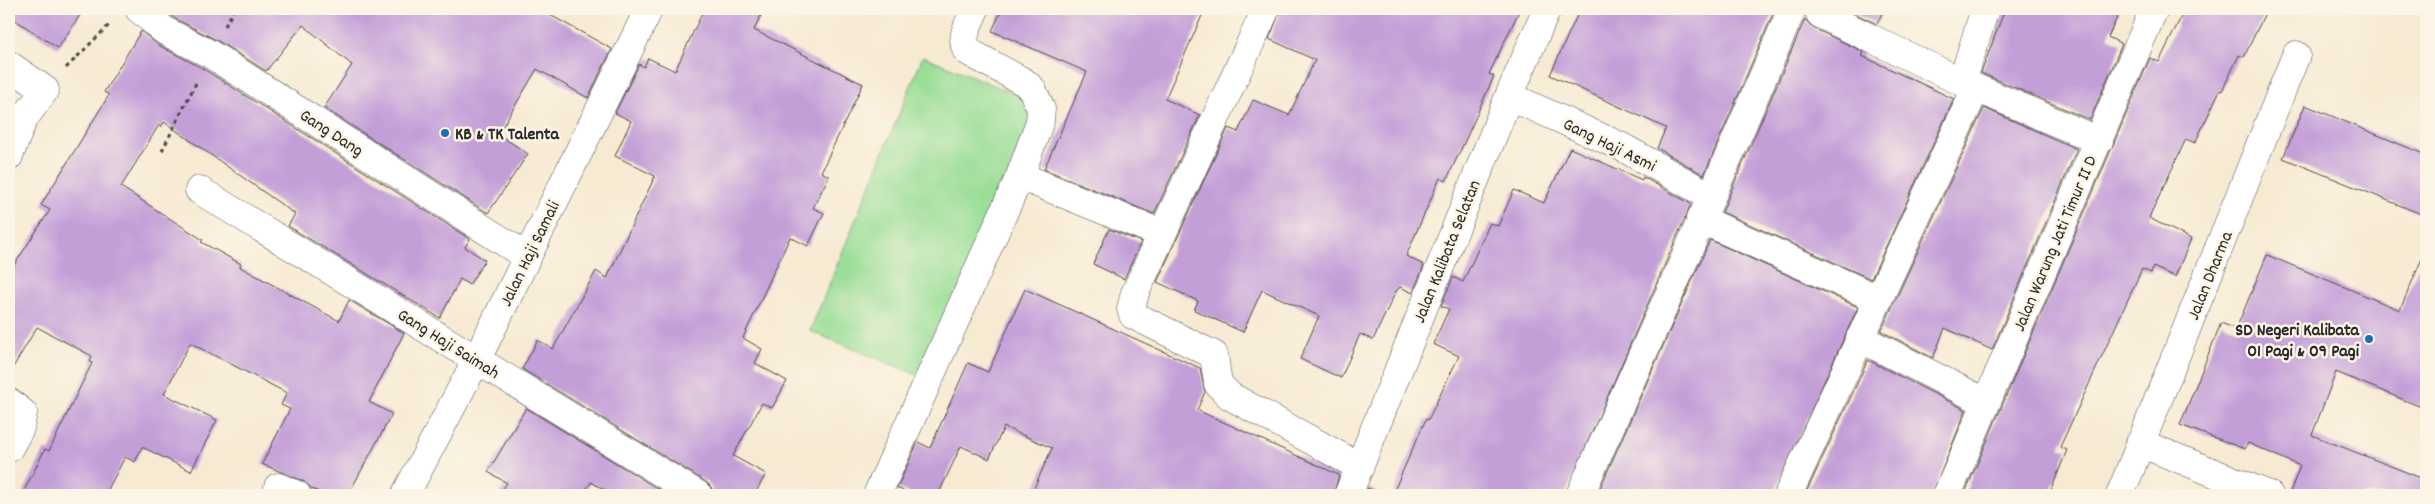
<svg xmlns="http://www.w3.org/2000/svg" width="2435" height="504" viewBox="0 0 2435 504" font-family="Dekko,sans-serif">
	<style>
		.green { fill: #9ade97; stroke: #628461 }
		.building { fill: #c39fd8 }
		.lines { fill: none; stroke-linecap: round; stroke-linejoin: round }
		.minor-casing { stroke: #4a4844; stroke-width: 29 }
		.tertiary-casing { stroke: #4a4844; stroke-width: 29 }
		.path { stroke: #4a4844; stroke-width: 3; stroke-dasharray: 4 4; stroke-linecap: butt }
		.minor { stroke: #fff; stroke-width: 28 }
		.tertiary { stroke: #fff; stroke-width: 28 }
		.poi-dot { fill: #1f6fb2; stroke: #fcf5e5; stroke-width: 2 }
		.labels { text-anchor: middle; stroke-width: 5; stroke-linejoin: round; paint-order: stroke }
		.street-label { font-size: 18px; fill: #2b2b2b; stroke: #fcf5e5 }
		.poi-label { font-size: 18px; font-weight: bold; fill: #2b2b2b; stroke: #fcf5e5; text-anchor: start }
	</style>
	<rect width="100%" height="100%" fill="#fcf5e5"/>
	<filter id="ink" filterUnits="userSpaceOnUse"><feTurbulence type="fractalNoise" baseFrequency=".02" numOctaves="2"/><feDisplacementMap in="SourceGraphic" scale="10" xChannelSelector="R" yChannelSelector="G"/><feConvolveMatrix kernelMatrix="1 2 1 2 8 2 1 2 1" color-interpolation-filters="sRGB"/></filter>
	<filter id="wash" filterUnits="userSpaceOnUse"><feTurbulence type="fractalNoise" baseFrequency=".0096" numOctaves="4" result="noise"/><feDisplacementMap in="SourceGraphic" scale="20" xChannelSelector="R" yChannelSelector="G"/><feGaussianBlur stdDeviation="1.12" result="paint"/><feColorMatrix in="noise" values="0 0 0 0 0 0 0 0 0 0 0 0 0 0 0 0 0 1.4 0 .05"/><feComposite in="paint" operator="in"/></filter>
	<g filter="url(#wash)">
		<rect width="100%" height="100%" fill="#f7ead3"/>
		<path class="green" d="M923 56 1040 104 927 379 810 331Z"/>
		<g id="blocks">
			<path class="building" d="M9 9H84L58 48 9 16Z
				M163 9H539L612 49 588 98 537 69 498 134 528 154 488 213 324 108 352 65 303 25 266 71 218 41 174 18Z
				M704 9H764L754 30 863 84 821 172 829 176 813 208 824 213 808 246 790 237 743 338 762 349 755 363 787 381 772 408 762 403 733 456 766 474 754 495H714L711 487 706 482 522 369 538 340 553 349 596 271 607 278 655 176 615 156 631 121 615 113 639 64 644 67 648 58 675 71Z
				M1002 9H1205L1165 99 1200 115 1154 214 1044 169 1087 72 992 31Z
				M1281 9H1520L1489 74 1494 76 1465 141 1446 181 1440 178 1406 256 1424 265 1413 293 1400 287 1396 291 1373 340 1360 334 1341 378 1300 359 1319 316 1262 290 1243 332 1194 310 1198 301 1157 282 1228 128 1238 132 1253 100 1289 115 1315 60 1269 39Z
				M1580 9H1775L1704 175 1657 148 1666 128 1550 75Z
				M1845 9H1884L1877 24Z
				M2005 9H2121L2108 37 2122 44 2090 120 1981 73Z
				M2185 9H2267L2244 57 2239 55 2222 91 2220 90 2195 143 2186 139 2149 218 2191 239 2175 277 2153 267 2151 273 2142 269 2060 447 2067 450 2049 495H1964L2150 58 2159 62Z
				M1805 19 1813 28 1864 52 1862 56 1954 99 1871 279 1722 212Z
				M141 31 158 45 202 68 470 239 465 247 485 260 469 285 460 279 440 318 288 226 295 214 164 122 161 127 159 125 121 187 203 240 201 242 241 264 240 267 339 321 349 300 404 333 369 402 392 414 348 495H324L311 488 303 481 262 464 290 409 281 405 287 393 190 343 164 394 217 420 191 471 142 447 135 462 125 457 105 495H22L45 449 49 451 92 363 90 362 92 356 37 327 9 374V273L50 210 41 205 109 95 104 92Z
				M2305 105 2426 155V216L2283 158Z
				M1984 108 2077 149 1992 350 1945 328 1933 358 1881 331Z
				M1570 148 1642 180 1643 177 1691 204 1565 495H1392L1426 419 1428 420 1459 356 1433 344 1449 309 1441 306 1453 277 1463 282 1490 223 1498 226 1514 190 1544 203Z
				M1109 229 1141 242 1124 279 1093 264Z
				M1710 240 1858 307 1773 495H1597Z
				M2426 249V409L2336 372 2312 435 2426 480V495H2289L2300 466 2248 443 2245 449 2180 425 2221 323 2236 329 2267 255 2400 310Z
				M1025 289 1200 368 1205 392 1197 410 1339 475 1333 495H1031L1052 448 1004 427 989 459 961 446 938 495H913L897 488 918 442 930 448 968 363 988 372Z
				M1868 360 1966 410 1932 495H1805Z
				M526 408 668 495H613L591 482 583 495H498L507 483 488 472Z
				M1368 488 1385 495H1365Z"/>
		</g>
	</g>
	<g filter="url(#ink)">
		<use href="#blocks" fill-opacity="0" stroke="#4a4844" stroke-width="1"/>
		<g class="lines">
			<defs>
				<path id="minor" d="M139 9 165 31 210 54 526 256
					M1266 9 1135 293 1131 309 1133 315 1214 355 1218 384 1230 396 1360 467
					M1822 9 1820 14 1962 82 2099 141
					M9 65 45 90 23 120 9 156
					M1962 82 1985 9
					M1509 96 1620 146 1710 196
					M1020 176 1162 234
					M199 190 698 495
					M1700 219 1878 299
					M1860 338 1985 402
					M9 402 23 413 20 428 9 448
					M2140 443 2269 495
					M278 487 297 495
					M877 495 1020 176 1040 121 1041 109 1032 89 1024 82 967 51C959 38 970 22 975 9
					M1348 495 1509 96 1547 9
					M1580 495 1676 279 1792 9
					M1788 495 1976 88
					M1947 495 2154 9
					M2120 495 2296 55"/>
				<path id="tertiary" d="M405 495 476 361 649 9"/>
			</defs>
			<use href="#minor" class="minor-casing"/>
			<use href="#tertiary" class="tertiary-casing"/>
			<path class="path" d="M225 26 234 9
				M66 68 111 23
				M162 151 196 83"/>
			<use href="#minor" class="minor"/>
			<use href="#tertiary" class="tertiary"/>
		</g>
	</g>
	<g class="poi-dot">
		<circle cx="445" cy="133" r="5"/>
		<circle cx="2369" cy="339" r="5"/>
	</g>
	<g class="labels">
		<g class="street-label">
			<text transform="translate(332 132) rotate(33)" y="6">Gang Dang</text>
			<text transform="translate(1610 144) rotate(26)" y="6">Gang Haji Asmi</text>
			<text transform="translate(2054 243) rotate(-67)" y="6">Jalan Warung Jati Timur II D</text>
			<text transform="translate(1446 251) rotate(-68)" y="6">Jalan Kalibata Selatan</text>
			<text transform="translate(529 253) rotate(-64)" y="6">Jalan Haji Samali</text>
			<text transform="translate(2209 275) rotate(-68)" y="6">Jalan Dharma</text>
			<text transform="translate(449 343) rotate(32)" y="6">Gang Haji Saimah</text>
		</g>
		<g class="poi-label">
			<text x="455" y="139">KB &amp; TK Talenta</text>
			<text x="2359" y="335" text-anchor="end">SD Negeri Kalibata<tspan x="2359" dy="21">01 Pagi &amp; 09 Pagi</tspan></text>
		</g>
	</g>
	<rect width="2435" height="504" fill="none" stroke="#fcf5e5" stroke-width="30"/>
</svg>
